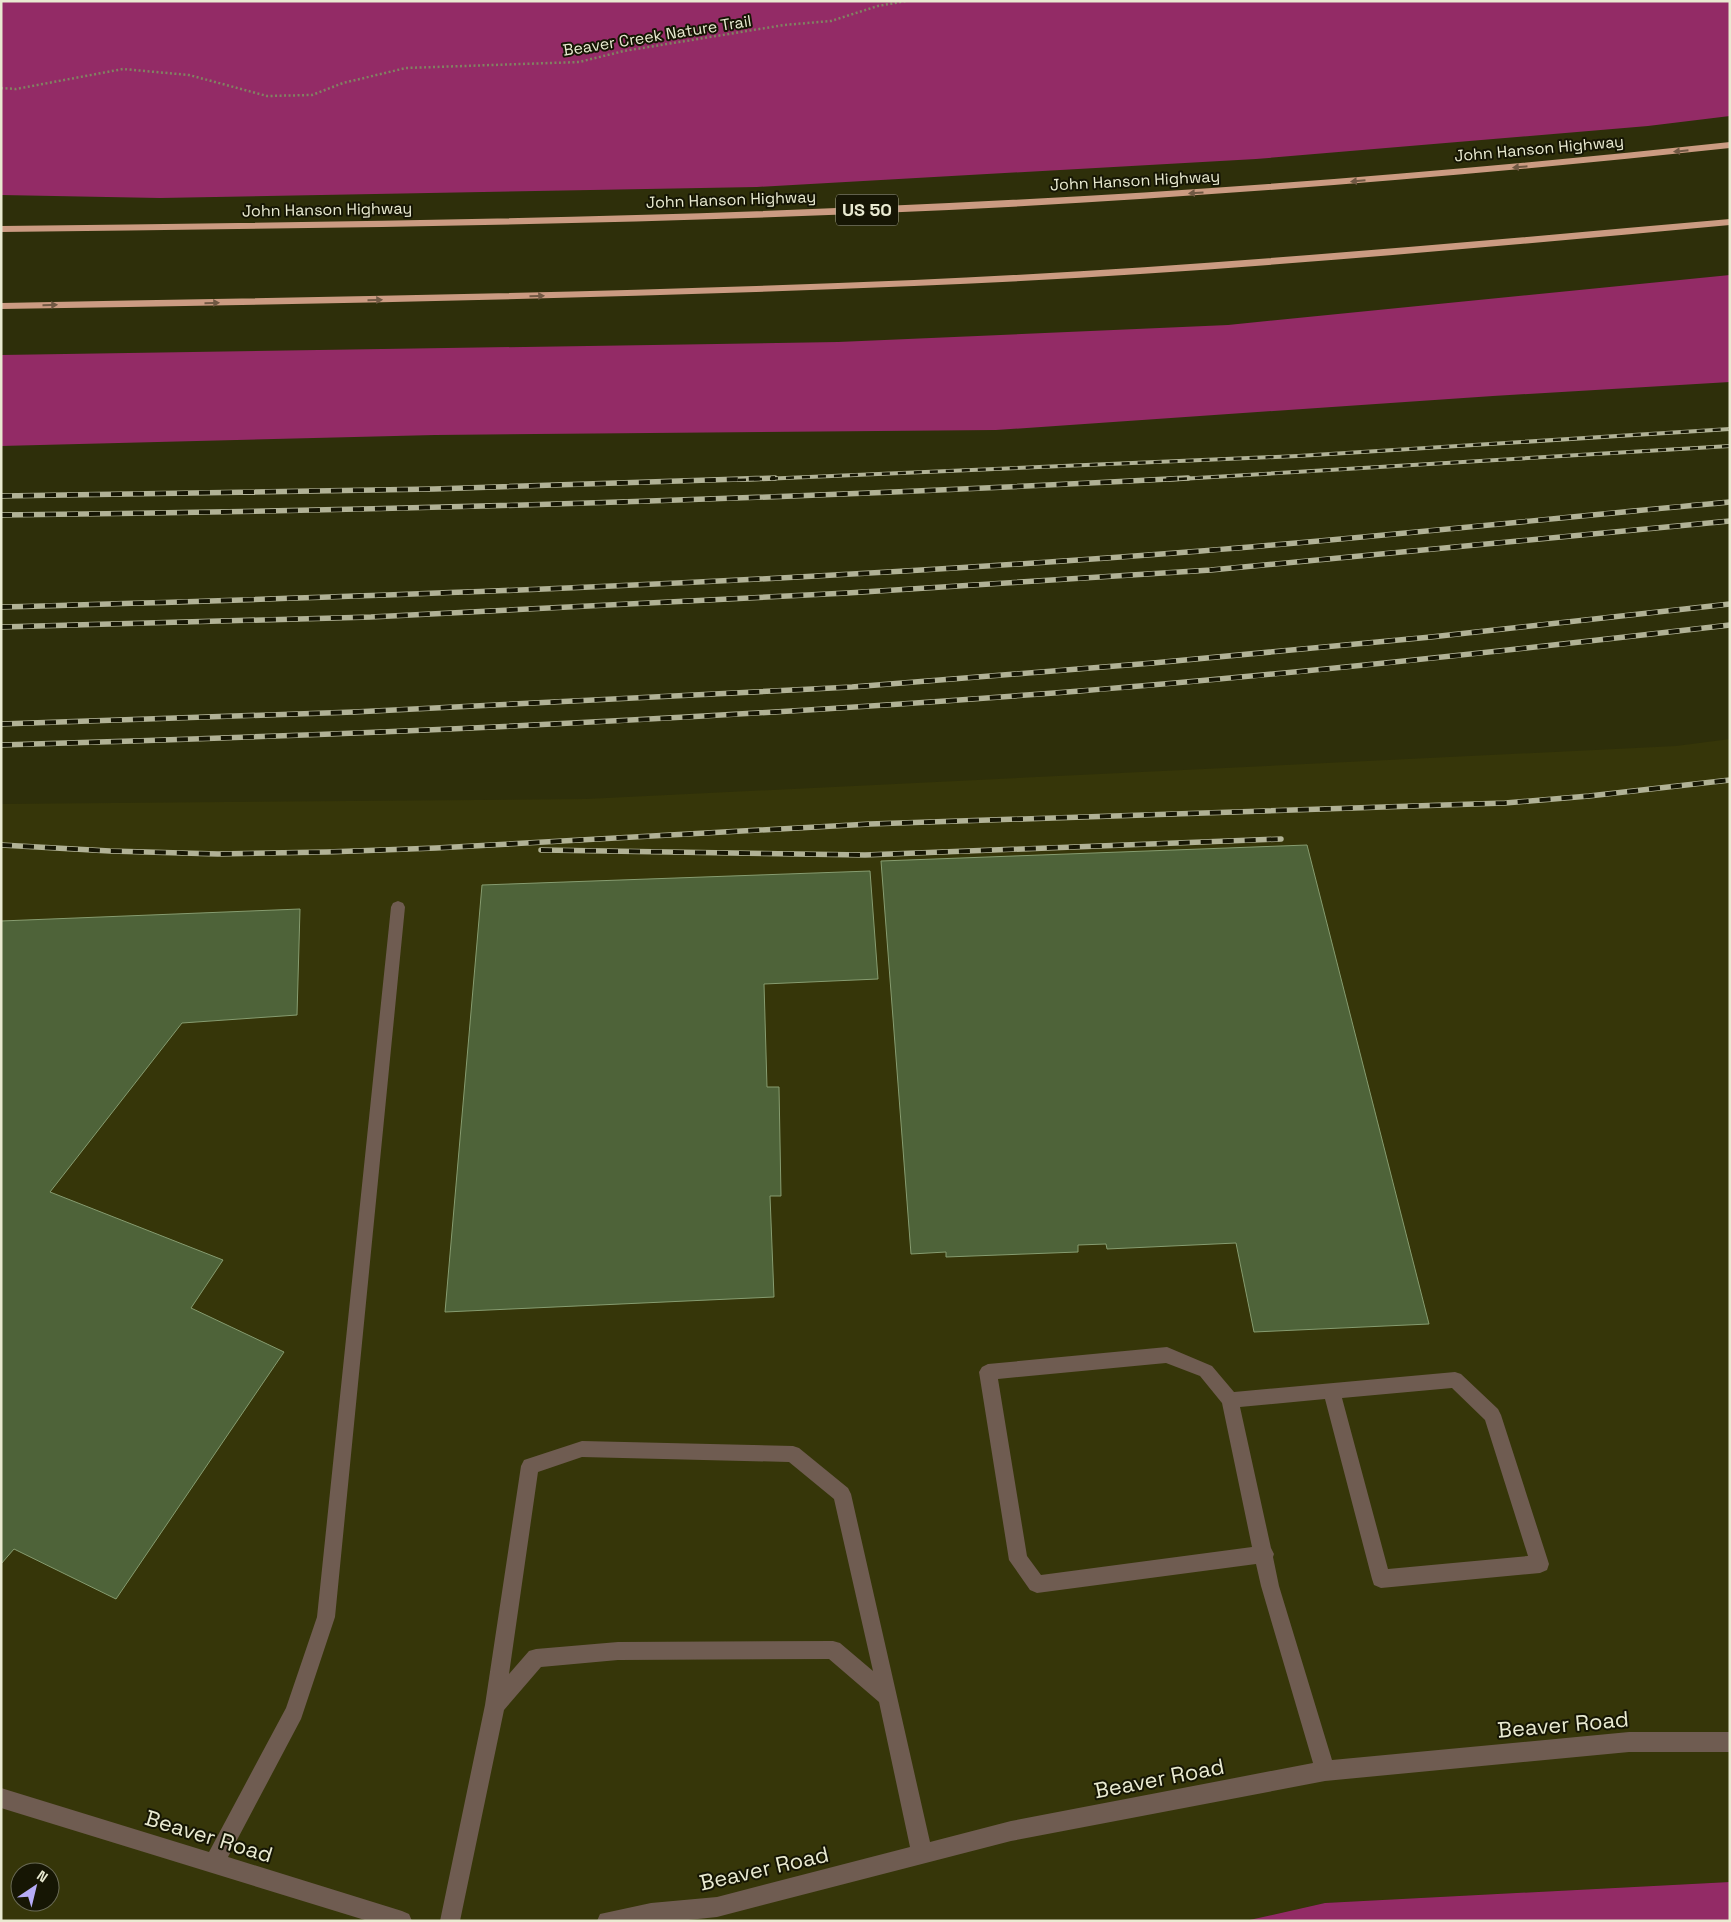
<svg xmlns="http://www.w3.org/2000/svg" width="1731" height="1922" viewBox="0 0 1731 1922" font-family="'Space Grotesk',sans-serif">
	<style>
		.built { fill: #363609; fill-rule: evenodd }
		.forest { fill: #932b66 }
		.building { fill: #4e6339; stroke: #869c70 }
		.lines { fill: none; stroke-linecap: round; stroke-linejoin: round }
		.path { stroke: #818262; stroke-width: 2.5; stroke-dasharray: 2 2.5; stroke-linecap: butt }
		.minor { fill: #6f5c51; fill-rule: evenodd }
		.highway { fill: #cb9b82; fill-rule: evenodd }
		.rail-far1-casing { stroke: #b1b296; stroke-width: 4 }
		.rail-casing { stroke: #b1b296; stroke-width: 5.5 }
		.rail-far1 { stroke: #161604; stroke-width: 2.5; stroke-dasharray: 8; stroke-linecap: butt }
		.rail { stroke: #161604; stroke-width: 4; stroke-dasharray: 11; stroke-linecap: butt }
		.oneway { fill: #705843 }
		.labels { text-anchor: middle; stroke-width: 4; stroke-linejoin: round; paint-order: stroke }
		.far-street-label { font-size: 16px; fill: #e9ead1; stroke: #161604 }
		.shield { fill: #161604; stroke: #aaaa94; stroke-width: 1 }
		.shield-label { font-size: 18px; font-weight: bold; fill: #e9ead1 }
		.near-street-label { font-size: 22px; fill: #e9ead1; stroke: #161604 }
	</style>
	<rect width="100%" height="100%" fill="#2e2f0a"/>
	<path class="built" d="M1730 739V1882L1325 1903 1245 1921H1V804L586 799 1676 746ZM20 1872H50V1902H20Z"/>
	<path class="forest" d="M1 1H1730V116L1648 126 1256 159 757 187 160 198 1 195Z
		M1730 275V382L1493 396 996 430 435 435 1 446V355L838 342 1228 325Z
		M1730 1882V1921H1245L1325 1903Z"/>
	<path class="building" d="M1307 845 1429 1324 1254 1332 1236 1243 1107 1249 1106 1244 1078 1245V1252L946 1257V1252L911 1254 881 861Z
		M870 871 878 979 764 984 767 1087H779L781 1196H770L774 1297 445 1312 482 885Z
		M300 909 297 1015 182 1023 50 1192 223 1260 191 1308 284 1352 116 1599 14 1549 1 1564V921Z"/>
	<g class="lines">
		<path class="path" d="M1 88 16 89 123 69 189 75 267 96 312 95 343 83 406 68 579 62 624 51 784 25 831 21 878 6 906 1"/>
		<path class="minor" d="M398 901 403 903 405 907 335 1617 301 1719 228 1857 402 1911 409 1914 412 1921H368L1 1808V1788L209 1852 286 1708 317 1617 391 907 393 903Z
			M1167 1347 1212 1366 1234 1392 1455 1372 1461 1374 1498 1409 1501 1415 1549 1564 1547 1570 1540 1573 1381 1588 1374 1585 1372 1579 1325 1399 1240 1407 1271 1548 1274 1554 1273 1557 1279 1586 1332 1760 1629 1732H1730V1752H1629L1325 1781 1011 1841 717 1917 679 1921H597L600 1914 651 1903 717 1897 910 1847 879 1702 829 1659 618 1660 541 1667 504 1710 460 1921H440L485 1705 521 1466 524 1460 582 1441 793 1446 799 1448 848 1488 851 1494 930 1842 1011 1821 1313 1763 1261 1586 1256 1564 1037 1593 1030 1590 1009 1560 979 1372 982 1367 988 1364ZM1166 1363 1200 1376 1222 1403 1252 1547 1041 1575 1027 1556 998 1379ZM1452 1388 1485 1420 1528 1556 1388 1569 1342 1398ZM582 1457 789 1462 834 1499 873 1671 840 1643 833 1641 618 1642 536 1649 529 1651 509 1674 538 1472Z"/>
		<path class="highway" d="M1730 142V148C1470 176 1210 197 949 210 633 225 317 228 1 232V226C317 222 633 219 949 203 1210 191 1470 170 1730 142Z
			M1730 219V225C1458 250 1187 275 914 286 610 299 306 304 1 309V303C306 297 610 293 914 280 1187 268 1458 243 1730 219Z"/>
		<defs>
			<path id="rail-far1" d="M738 480 1298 456 1730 429
				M1163 480 1730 446"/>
			<path id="rail" d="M1 496 434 489 775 478
				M1 515C397 511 792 499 1188 478
				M1 607C401 596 802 582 1201 551 1378 537 1554 518 1730 502
				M1 627 371 617 847 593 1211 570 1730 521
				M1 724 354 712 852 687 1153 663 1431 637 1730 604
				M1 745C361 735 721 719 1080 691 1297 674 1514 650 1730 625
				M1 845 110 851 218 854 327 852 436 848 870 824 1505 803 1589 796 1730 780
				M541 850 865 855 1281 839"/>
		</defs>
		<use href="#rail-far1" class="rail-far1-casing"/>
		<use href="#rail" class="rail-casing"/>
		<use href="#rail-far1" class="rail-far1"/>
		<use href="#rail" class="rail"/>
	</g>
	<defs><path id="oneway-solid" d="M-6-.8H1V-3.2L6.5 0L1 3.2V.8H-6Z" transform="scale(1.25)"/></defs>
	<g class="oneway">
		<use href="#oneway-solid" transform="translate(1681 151) rotate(174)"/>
		<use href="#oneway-solid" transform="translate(1520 167) rotate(175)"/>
		<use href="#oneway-solid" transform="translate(1358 181) rotate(175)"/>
		<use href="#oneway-solid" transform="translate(1196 193) rotate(176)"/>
		<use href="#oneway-solid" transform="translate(537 296) rotate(-2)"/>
		<use href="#oneway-solid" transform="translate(375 300) rotate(-1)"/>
		<use href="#oneway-solid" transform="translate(212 303) rotate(-1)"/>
		<use href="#oneway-solid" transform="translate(50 305) rotate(-1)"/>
	</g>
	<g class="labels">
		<g class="far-street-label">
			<text transform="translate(657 35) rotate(-9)" y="6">Beaver Creek Nature Trail</text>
			<text transform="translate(1539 148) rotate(-5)" y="6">John Hanson Highway</text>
			<text transform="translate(1135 180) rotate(-3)" y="6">John Hanson Highway</text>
			<text transform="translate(731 199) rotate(-2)" y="6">John Hanson Highway</text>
			<text transform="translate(327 209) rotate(-1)" y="6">John Hanson Highway</text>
		</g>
		<rect class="shield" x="836" y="194.5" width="62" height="31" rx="4"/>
		<g class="shield-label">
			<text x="867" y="216">US 50</text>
		</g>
		<g class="near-street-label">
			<text transform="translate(1563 1724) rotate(-5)" y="8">Beaver Road</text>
			<text transform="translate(1159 1778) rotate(-11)" y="8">Beaver Road</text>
			<text transform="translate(209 1836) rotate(17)" y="8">Beaver Road</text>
			<text transform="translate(764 1868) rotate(-13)" y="8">Beaver Road</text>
		</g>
	</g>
	<rect width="1731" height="1922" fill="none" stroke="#e9ead1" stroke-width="5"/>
	<g transform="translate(35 1887) rotate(35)"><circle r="24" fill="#161604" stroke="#6a6b56"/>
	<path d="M0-4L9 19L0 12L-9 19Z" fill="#b6acf8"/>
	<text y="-8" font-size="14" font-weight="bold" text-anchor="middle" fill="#e9ead1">N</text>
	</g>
</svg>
